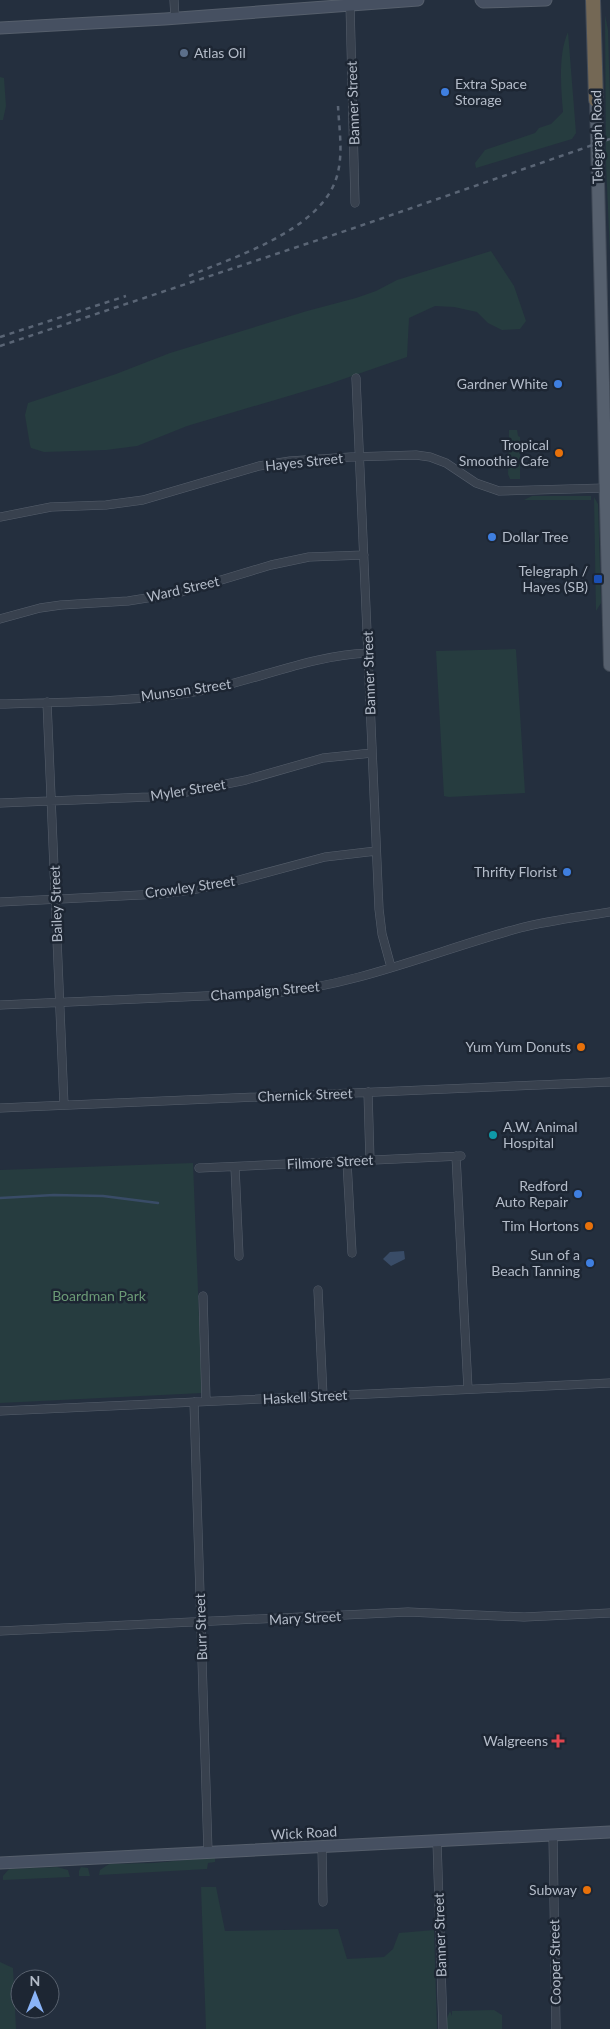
<svg xmlns="http://www.w3.org/2000/svg" width="610" height="2029" viewBox="0 0 610 2029" font-family="Lato,sans-serif">
	<style>
		.green { fill: #263c3f }
		.water { fill: #394c67 }
		.lines { fill: none; stroke-linecap: round; stroke-linejoin: round }
		.stream { stroke: #394c67; stroke-width: 2.5 }
		.street-casing { stroke: #565f6c; stroke-width: 9 }
		.secondary-casing { stroke: #565f6c; stroke-width: 13 }
		.primary-casing { stroke: #414a57; stroke-width: 14 }
		.highway-casing { stroke: #434c59; stroke-width: 16 }
		.street { stroke: #38414e; stroke-width: 8 }
		.secondary { stroke: #465061; stroke-width: 11 }
		.primary { stroke: #56606e; stroke-width: 12 }
		.highway { stroke: #746855; stroke-width: 14 }
		.rail { stroke: #5a6575; stroke-width: 2.5; stroke-dasharray: 5 5; stroke-linecap: butt }
		.service-dot { fill: #5c6f8a; stroke: #1d2633; stroke-width: 2 }
		.shop-dot { fill: #3f7fe0; stroke: #1d2633; stroke-width: 2 }
		.food-dot { fill: #e8710a; stroke: #1d2633; stroke-width: 2 }
		.transit-dot { fill: #1a4fb4; stroke: #1d2633; stroke-width: 2 }
		.culture-dot { fill: #0f9aa8; stroke: #1d2633; stroke-width: 2 }
		.health-dot { fill: #e0444e; stroke: #1d2633; stroke-width: 2 }
		.labels { text-anchor: middle; stroke-width: 5; stroke-linejoin: round; paint-order: stroke }
		.poi-label { font-size: 14px; fill: #b4bcc9; stroke: #1d2633; text-anchor: end }
		.street-label { font-size: 14px; fill: #b4bcc9; stroke: #1d2633 }
		.park-label { font-size: 14px; fill: #6b9a76; stroke: #1d2633 }
	</style>
	<rect width="100%" height="100%" fill="#242f3e"/>
	<path class="green" d="M605 15 608 30 610 100V254L606 163Z
		M568 32 576 133 572 139 476 168 475 163 485 150 535 133 539 128 551 124 563 112C561 89 558 54 568 32Z
		M0 77 4 78 6 106 3 120H0Z
		M491 251 514 286 526 321 520 329 502 330 488 323 477 312 454 307 435 306 409 318 407 357 329 384 187 426 137 446 106 450 44 452 31 448 30 445 25 415 28 403 116 374 170 353 307 311 356 298 376 291 397 280Z
		M509 430H517L518 436 520 437V479H510L508 474Z
		M532 496H591V500H524Z
		M594 497 598 504 601 603 596 611Z
		M515 649 516 650 525 793 449 797 444 796 436 651Z
		M193 1163 202 1393 0 1403V1170Z
		M215 1857V1862L208 1863 207 1869 99 1875 100 1870 109 1864 154 1863Z
		M57 1867 68 1870 70 1877 3 1880V1876L9 1869Z
		M81 1867 88 1868 90 1876H79V1871Z
		M201 1887H216L225 1931 338 1929 347 1959 384 1957 393 1949 399 1933 434 1930 437 2029H206Z
		M0 1962 13 1968 16 2029H0Z
		M494 2010 502 2015V2029H447V2018L450 2011 452 2016V2011Z"/>
	<path class="water" d="M404 1251 405 1259 391 1266 383 1259 390 1252Z"/>
	<g class="lines">
		<path class="stream" d="M0 1198 54 1195 103 1196 158 1203"/>
		<defs>
			<path id="street" d="M174 0 175 18
				M350 4 355 203
				M356 378 379 909 382 934 391 967
				M0 517 51 507 106 505 143 500 259 466 290 461 351 457 416 455 430 457 446 463 476 483 499 491 605 488
				M0 619 40 608 61 605 128 601 178 593 271 565 309 557 364 555
				M47 702 64 1105
				M0 704C67 702 139 702 205 690 260 679 312 655 369 653
				M0 803 149 797 186 792 246 780 323 758 372 753
				M0 902 160 894 191 890 228 883 325 857 376 851
				M0 1005 274 993C359 985 438 950 520 928 550 920 580 917 610 912
				M368 1092 370 1161
				M0 1108 610 1082
				M456 1156 468 1389
				M347 1162 352 1253
				M235 1167 239 1256
				M199 1168 461 1156
				M318 1290 323 1396
				M203 1296 206 1401
				M194 1402 208 1852
				M0 1411 610 1383
				M0 1631 408 1612 524 1617 610 1613
				M553 1835 556 2029
				M437 1841 443 2029
				M322 1847 323 1902"/>
			<path id="secondary" d="M481 0 483 2 546 0
				M0 28 165 19 418 0
				M0 1863 610 1832"/>
			<path id="primary" d="M596 100 610 665"/>
			<path id="highway" d="M593 0 596 100"/>
		</defs>
		<use href="#street" class="street-casing"/>
		<use href="#secondary" class="secondary-casing"/>
		<use href="#primary" class="primary-casing"/>
		<use href="#highway" class="highway-casing"/>
		<use href="#street" class="street"/>
		<use href="#secondary" class="secondary"/>
		<use href="#primary" class="primary"/>
		<use href="#highway" class="highway"/>
		<path class="rail" d="M189 276C236 256 326 229 338 172 343 151 339 127 338 106
			M0 337 126 296
			M0 346 357 227 610 139"/>
	</g>
	<circle class="service-dot" cx="184" cy="53" r="5"/>
	<g class="shop-dot">
		<circle cx="445" cy="92" r="5"/>
		<circle cx="558" cy="384" r="5"/>
		<circle cx="492" cy="537" r="5"/>
		<circle cx="567" cy="872" r="5"/>
		<circle cx="578" cy="1194" r="5"/>
		<circle cx="590" cy="1263" r="5"/>
	</g>
	<g class="food-dot">
		<circle cx="559" cy="453" r="5"/>
		<circle cx="581" cy="1047" r="5"/>
		<circle cx="589" cy="1226" r="5"/>
		<circle cx="587" cy="1890" r="5"/>
	</g>
	<rect class="transit-dot" x="593" y="574" width="10" height="10" rx="2.5"/>
	<circle class="culture-dot" cx="493" cy="1135" r="5"/>
	<path class="health-dot" d="M555.5 1733.5h5v5h5v5h-5v5h-5v-5h-5v-5h5z"/>
	<g class="labels">
		<g class="poi-label">
			<text x="194" y="58" text-anchor="start">Atlas Oil</text>
			<text x="455" y="89" text-anchor="start">Extra Space<tspan x="455" dy="16">Storage</tspan></text>
			<text x="548" y="389">Gardner White</text>
			<text x="549" y="450">Tropical<tspan x="549" dy="16">Smoothie Cafe</tspan></text>
			<text x="502" y="542" text-anchor="start">Dollar Tree</text>
			<text x="588" y="576">Telegraph /<tspan x="588" dy="16">Hayes (SB)</tspan></text>
			<text x="557" y="877">Thrifty Florist</text>
			<text x="571" y="1052">Yum Yum Donuts</text>
			<text x="503" y="1132" text-anchor="start">A.W. Animal<tspan x="503" dy="16">Hospital</tspan></text>
			<text x="568" y="1191">Redford<tspan x="568" dy="16">Auto Repair</tspan></text>
			<text x="579" y="1231">Tim Hortons</text>
			<text x="580" y="1260">Sun of a<tspan x="580" dy="16">Beach Tanning</tspan></text>
			<text x="548" y="1746">Walgreens</text>
			<text x="577" y="1895">Subway</text>
		</g>
		<g class="street-label">
			<text transform="translate(353 103) rotate(-92)" y="5">Banner Street</text>
			<text transform="translate(597 137) rotate(-91)" y="5">Telegraph Road</text>
			<text transform="translate(304 462) rotate(-6)" y="5">Hayes Street</text>
			<text transform="translate(183 589) rotate(-13)" y="5">Ward Street</text>
			<text transform="translate(369 673) rotate(-92)" y="5">Banner Street</text>
			<text transform="translate(186 690) rotate(-8)" y="5">Munson Street</text>
			<text transform="translate(188 790) rotate(-9)" y="5">Myler Street</text>
			<text transform="translate(190 887) rotate(-8)" y="5">Crowley Street</text>
			<text transform="translate(56 904) rotate(-92)" y="5">Bailey Street</text>
			<text transform="translate(265 991) rotate(-5)" y="5">Champaign Street</text>
			<text transform="translate(305 1095) rotate(-2)" y="5">Chernick Street</text>
			<text transform="translate(330 1162) rotate(-3)" y="5">Filmore Street</text>
			<text transform="translate(305 1397) rotate(-3)" y="5">Haskell Street</text>
			<text transform="translate(305 1618) rotate(-3)" y="5">Mary Street</text>
			<text transform="translate(201 1627) rotate(-92)" y="5">Burr Street</text>
			<text transform="translate(304 1833) rotate(-3)" y="5">Wick Road</text>
			<text transform="translate(440 1935) rotate(-92)" y="5">Banner Street</text>
			<text transform="translate(555 1962) rotate(-91)" y="5">Cooper Street</text>
		</g>
		<g class="park-label">
			<text x="99" y="1301">Boardman Park</text>
		</g>
	</g>
	<g transform="translate(35 1994)"><circle r="24" fill="#1d2633" stroke="#59626f"/>
	<path d="M0-4L9 19L0 12L-9 19Z" fill="#8ab4f8"/>
	<text y="-8" font-size="14" font-weight="bold" text-anchor="middle" fill="#b4bcc9">N</text>
	</g>
</svg>
